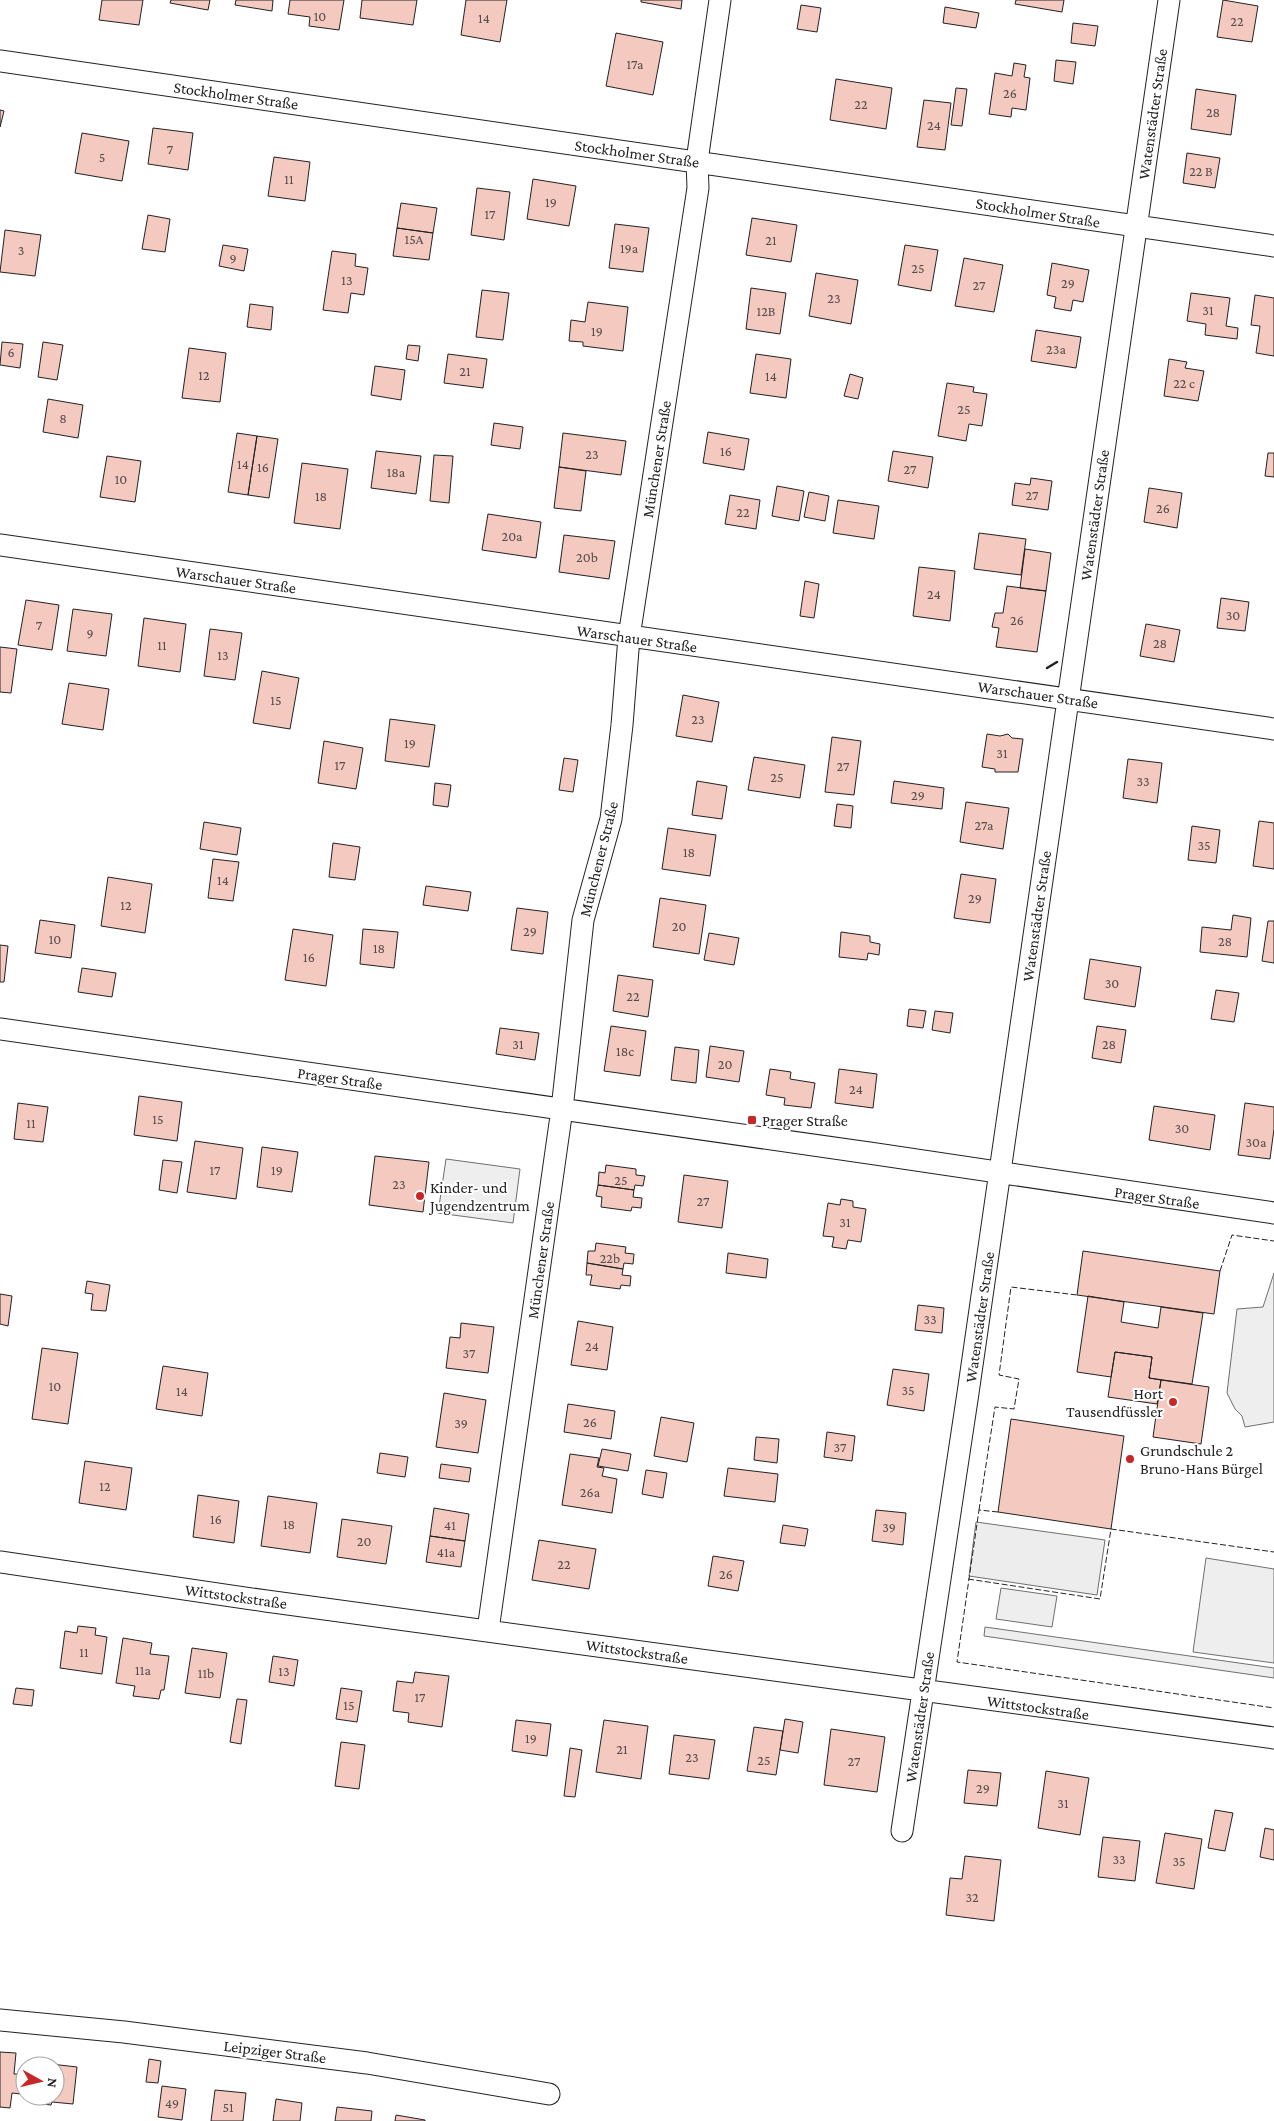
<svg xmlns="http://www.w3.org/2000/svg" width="1274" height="2121" viewBox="0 0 1274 2121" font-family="'Crimson Pro',serif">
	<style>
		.green { fill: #eee; stroke: #6f6f6f }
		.parking { fill: #ededed; stroke: #6f6f6f }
		.building { fill: #f3c9c0; stroke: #222 }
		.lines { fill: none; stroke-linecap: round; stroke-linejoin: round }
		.street-casing { stroke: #222; stroke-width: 23 }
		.street { stroke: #fff; stroke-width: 21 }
		.fence { stroke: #222; stroke-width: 1; stroke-dasharray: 6 2.5; stroke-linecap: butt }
		.wall { stroke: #222; stroke-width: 2.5 }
		.poi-dot { fill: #c62828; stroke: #fff; stroke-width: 2 }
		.labels { text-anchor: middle; stroke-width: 4; stroke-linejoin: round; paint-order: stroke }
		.number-label { font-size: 14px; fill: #564c4a }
		.street-label { font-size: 16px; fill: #222; stroke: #fff }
		.poi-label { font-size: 16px; fill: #222; stroke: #fff; text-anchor: start }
	</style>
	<rect width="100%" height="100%" fill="#fff"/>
	<path class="green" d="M446 1159 520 1169 513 1223 438 1213Z
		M1274 1273V1422L1245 1427 1242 1416 1235 1409 1227 1393 1237 1309 1263 1307Z
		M1206 1558 1274 1569V1663L1193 1652Z
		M1001 1588 1057 1596 1052 1627 996 1619Z
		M985 1627 1274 1668V1678L984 1636Z"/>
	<path class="parking" d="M976 1522 1105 1540 1097 1595 969 1576Z"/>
	<path class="building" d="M102 0H143L139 25 99 20Z
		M171 0H210L208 10 170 3Z
		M236 0H273L272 11 235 5Z
		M290 0H344L339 30 309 26 310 17 288 14Z
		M362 0H417L413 25 360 18Z
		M466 0H507L500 42 461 35Z
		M641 0H682L681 9 641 2Z
		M1016 0H1064L1062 12 1015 4Z
		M1223 0 1258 6 1252 42 1217 37Z
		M801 5 821 8 817 32 797 29Z
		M945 7 979 13 976 28 943 23Z
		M1073 23 1098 26 1095 46 1071 43Z
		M616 33 663 42 653 95 606 86Z
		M1056 60 1076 62 1073 84 1054 81Z
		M1014 63 1026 65 1024 77 1030 78 1026 110 1012 108 1011 117 989 114 995 73 1012 76Z
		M836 79 892 88 886 129 830 120Z
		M956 88 967 89 962 126 951 125Z
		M1196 89 1236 95 1231 135 1191 129Z
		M924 100 951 103 945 150 917 147Z
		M0 110 4 111 0 127Z
		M153 128 193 133 188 170 148 164Z
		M82 133 129 141 122 181 75 173Z
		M1187 153 1220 158 1215 188 1183 183Z
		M274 157 310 162 305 201 268 196Z
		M533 179 576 186 569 226 527 219Z
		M477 188 510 192 504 240 471 235Z
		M401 203 437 208 433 233 397 228Z
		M148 215 170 219 165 252 142 249Z
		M752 218 797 225 791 262 746 255Z
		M615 224 649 228 643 272 609 268Z
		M397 228 433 233 429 260 393 256Z
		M5 230 41 235 35 276 0 272Z
		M223 245 248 249 244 271 219 266Z
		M905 245 938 250 931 291 898 285Z
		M332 251 356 254 355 266 368 268 364 295 351 293 348 313 323 310Z
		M964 258 1003 265 994 312 955 306Z
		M1052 263 1089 270 1083 302 1073 300 1071 311 1054 308 1056 297 1047 295Z
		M816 273 858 280 851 324 809 316Z
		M751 288 786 293 780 334 746 329Z
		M482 290 509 293 503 340 476 337Z
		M1191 293 1230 298 1226 326 1238 328 1237 339 1205 335 1206 324 1187 321Z
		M1255 295 1274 298V356L1256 353 1260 326 1251 325Z
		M588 302 628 307 623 351 583 346V342L569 341 571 320 585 322Z
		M250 304 273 307 271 330 247 327Z
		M1036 330 1081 337 1076 368 1031 361Z
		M2 342 23 344 20 368 0 365Z
		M43 342 63 345 57 380 38 377Z
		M408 345 420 346 418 361 406 359Z
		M189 348 226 353 220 402 182 398Z
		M448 354 487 359 483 388 444 383Z
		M756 354 791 359 786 398 750 393Z
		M1169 359 1187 362 1185 368 1204 371 1198 401 1164 396Z
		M375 366 405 370 401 400 371 395Z
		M850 374 863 378 858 399 844 396Z
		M947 383 974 387 973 392 987 394 982 426 969 424 966 441 938 436Z
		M48 399 83 405 78 438 43 432Z
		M494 423 523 427 520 449 491 445Z
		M708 432 749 439 744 470 703 463Z
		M237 433 257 436 248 495 228 492Z
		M563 433 626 441 621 475 559 467Z
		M257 436 278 439 269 498 248 495Z
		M376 451 421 456 416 494 371 488Z
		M893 451 933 457 928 488 888 481Z
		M1268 453H1274V477L1265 476Z
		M434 455 453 456 449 503 430 501Z
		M107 456 141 461 135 502 100 497Z
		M302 463 348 469 340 529 294 523Z
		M559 467 586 471 581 511 554 508Z
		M1031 478 1052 481 1048 510 1012 505 1015 483 1030 485Z
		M777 486 804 491 799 521 772 516Z
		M1149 488 1182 493 1177 528 1144 522Z
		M809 492 829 496 825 521 804 517Z
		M730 495 760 500 756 529 725 524Z
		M838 500 879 506 874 539 833 533Z
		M488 514 541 522 536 558 482 550Z
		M979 533 1026 539 1021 575 974 569Z
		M564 535 615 541 609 579 559 572Z
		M1025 549 1051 553 1046 591 1020 588Z
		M919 567 955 571 950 621 913 616Z
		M805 581 819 584 814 618 800 616Z
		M1007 586 1046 591 1037 652 996 647 999 628 992 627 995 613H1003Z
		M1221 598 1249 602 1245 631 1217 628Z
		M26 600 59 605 52 650 18 645Z
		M73 609 112 614 106 656 67 651Z
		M144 618 186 624 180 672 138 666Z
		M1146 624 1180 630 1174 662 1140 656Z
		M210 629 242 633 235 680 204 676Z
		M0 647 17 649 11 693 0 692Z
		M262 671 299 678 290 729 253 723Z
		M69 683 109 689 103 730 62 724Z
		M683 695 719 702 712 742 676 736Z
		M390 719 435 725 429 767 385 761Z
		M987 734 1000 736 1008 734 1012 738 1023 739 1018 772H995V769L982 767Z
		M832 737 861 741 854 795 825 792Z
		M324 741 363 748 356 789 318 783Z
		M754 757 805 765 800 798 748 790Z
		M564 758 578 760 573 792 559 790Z
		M1128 759 1162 763 1157 803 1123 798Z
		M697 781 727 786 722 819 692 815Z
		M894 781 944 788 942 809 891 803Z
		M435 783 451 785 448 807 433 805Z
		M966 802 1009 808 1003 849 960 842Z
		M837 804 853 806 851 828 834 826Z
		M1259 821 1274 823V869L1253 866Z
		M204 822 241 828 237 855 200 849Z
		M1192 826 1220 830 1216 863 1188 860Z
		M668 828 716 835 710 876 662 869Z
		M333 843 360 847 355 880 329 877Z
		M213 859 239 862 233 901 208 898Z
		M961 874 996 879 990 923 954 918Z
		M108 877 152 884 145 933 101 926Z
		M426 886 471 892 468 911 423 905Z
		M660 898 706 905 699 954 653 947Z
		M517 908 548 912 543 954 511 950Z
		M1233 915 1251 918 1247 957 1200 952 1202 927 1231 930Z
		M40 920 75 925 71 958 35 953Z
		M1268 921H1274V963L1262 961Z
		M293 929 333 935 326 986 285 980Z
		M363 929 398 932 394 968 360 964Z
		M841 932 870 936V942L880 944 879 955 868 953 867 960 839 957Z
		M709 933 739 938 734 965 704 960Z
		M0 945 8 946 4 982H0Z
		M1090 959 1141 967 1135 1007 1084 999Z
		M82 968 116 973 112 997 78 992Z
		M618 975 653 980 648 1017 613 1011Z
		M1216 990 1239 993 1234 1022 1211 1019Z
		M909 1009 926 1011 923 1028 907 1026Z
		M935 1011 953 1013 950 1033 932 1030Z
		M611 1026 646 1031 640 1076 604 1071Z
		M1097 1026 1126 1030 1121 1063 1092 1058Z
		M500 1028 539 1033 535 1060 496 1054Z
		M710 1046 744 1051 739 1082 706 1077Z
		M675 1047 699 1050 696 1083 671 1080Z
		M770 1069 791 1072 790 1079 815 1083 811 1108 784 1105 785 1098 766 1095Z
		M839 1069 877 1074 873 1108 835 1103Z
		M139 1096 182 1102 177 1141 134 1135Z
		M18 1103 48 1107 43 1142 14 1139Z
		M1245 1103 1274 1107V1129L1270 1159 1238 1155Z
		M1154 1106 1215 1115 1210 1150 1149 1140Z
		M195 1141 243 1148 236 1199 187 1192Z
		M262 1147 298 1152 292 1192 257 1187Z
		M375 1156 429 1162 423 1212 369 1205Z
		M163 1160 182 1162 177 1193 159 1190Z
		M606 1165 636 1169V1175L645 1176 643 1186 635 1185 634 1190 598 1185 599 1172 605 1173Z
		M684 1175 728 1181 722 1228 678 1222Z
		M598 1185 634 1190 633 1197 642 1198 641 1208 632 1207 631 1211 601 1207 602 1197 596 1196Z
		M841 1199 853 1201V1207L866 1209 861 1242 848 1240 846 1249 832 1247 834 1237 823 1236 828 1203 840 1205Z
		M596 1243 626 1247 625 1253 634 1254 633 1264 624 1263 623 1269 587 1263 588 1251H595Z
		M1083 1251 1220 1271 1214 1314 1077 1295Z
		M728 1253 768 1259 766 1278 726 1273Z
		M587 1263 623 1269 622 1275 631 1276 630 1286 621 1285 620 1289 590 1285 592 1275H586Z
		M87 1281 110 1285 106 1311 91 1310 93 1294 85 1293Z
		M0 1294 12 1296 8 1326 0 1324Z
		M1088 1296 1124 1302 1121 1322 1158 1328 1161 1307 1203 1313 1192 1384 1149 1378 1152 1357 1115 1352 1111 1377 1077 1372Z
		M918 1305 944 1308 942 1333 915 1330Z
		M578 1321 613 1327 607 1370 571 1365Z
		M461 1323 494 1327 488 1373 446 1368 450 1337 460 1338Z
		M42 1348 78 1353 68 1424 32 1419Z
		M1115 1352 1152 1357 1149 1378 1161 1380 1157 1404 1108 1397Z
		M163 1366 208 1373 202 1416 156 1409Z
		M893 1369 929 1374 924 1411 887 1405Z
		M1161 1380 1209 1387 1201 1444 1153 1437Z
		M444 1393 486 1400 478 1453 436 1447Z
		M568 1404 615 1411 611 1439 564 1432Z
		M661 1417 694 1423 687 1462 654 1456Z
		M1011 1419 1124 1436 1111 1529 998 1512Z
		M827 1432 855 1436 852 1461 824 1457Z
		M756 1437 779 1439 777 1463 754 1460Z
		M602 1449 631 1454 628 1471 598 1466Z
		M380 1453 408 1457 405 1477 377 1473Z
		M570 1454 599 1458 597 1467 604 1468 602 1476 617 1479 612 1513 562 1505Z
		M85 1461 132 1468 126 1510 79 1503Z
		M441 1464 471 1468 469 1482 439 1478Z
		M728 1468 778 1474 775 1502 724 1496Z
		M646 1470 667 1473 663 1498 642 1494Z
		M198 1495 239 1501 234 1543 193 1537Z
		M268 1496 317 1503 310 1553 261 1546Z
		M434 1508 469 1514 465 1541 430 1536Z
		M876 1510 906 1513 903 1545 872 1541Z
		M342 1519 392 1526 386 1564 337 1557Z
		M783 1525 808 1529 805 1546 780 1543Z
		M430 1536 465 1541 461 1567 426 1562Z
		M539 1540 596 1549 589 1589 532 1580Z
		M713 1556 744 1561 738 1591 708 1586Z
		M78 1626 96 1628 95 1635 107 1637 102 1674 60 1668 65 1631 77 1633Z
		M123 1638 152 1643 150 1654 169 1656 164 1690H161L159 1699 133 1696 135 1686 116 1683Z
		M192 1648 227 1653 220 1698 185 1693Z
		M273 1656 298 1660 294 1686 269 1682Z
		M415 1672 449 1676 442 1727 408 1722 409 1713 393 1711 397 1681 413 1683Z
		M16 1688 34 1690 32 1706 13 1704Z
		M341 1688 362 1691 357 1722 336 1719Z
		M237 1699 247 1700 241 1744 230 1742Z
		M785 1719 803 1722 798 1753 780 1750Z
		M516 1720 551 1724 547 1756 512 1751Z
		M604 1720 648 1726 641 1779 596 1772Z
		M754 1727 783 1731 776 1775 747 1771Z
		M831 1729 885 1737 877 1792 824 1785Z
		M674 1735 715 1740 709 1779 669 1774Z
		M341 1742 365 1745 359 1789 335 1786Z
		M570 1748 582 1750 575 1797 564 1796Z
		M968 1770 1001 1773 997 1806 964 1803Z
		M1046 1771 1089 1778 1080 1835 1038 1828Z
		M1215 1810 1233 1813 1225 1851 1208 1848Z
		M1265 1828 1274 1830V1860L1260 1857Z
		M1165 1833 1202 1839 1194 1889 1156 1883Z
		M1103 1837 1140 1841 1135 1881 1098 1877Z
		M965 1856 1001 1860 994 1921 946 1915 950 1878 962 1879Z
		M0 2052 16 2053 14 2074H23L21 2094 12 2093 10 2108 0 2107Z
		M149 2059 161 2061 158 2083 146 2082Z
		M42 2063 77 2067 73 2104 52 2102 51 2105 32 2103 33 2096H55V2066H42Z
		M162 2086 186 2089 182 2120 158 2117Z
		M215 2090 246 2093 243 2121H211Z
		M276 2099 302 2103 300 2121H273Z
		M337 2107 372 2111 371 2121H335Z
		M396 2115 425 2120V2121H395Z"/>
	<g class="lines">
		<defs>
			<path id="street" d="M0 61 1274 246
				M0 545 1274 729
				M0 1029 876 1154 1274 1213
				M0 1562 266 1601 1274 1738
				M488 1630 562 1109 583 920 611 819 622 725 629 637 698 188 697 161 720 0
				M902 1831 968 1393 1169 0
				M0 2020 124 2032 367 2063 549 2094"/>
		</defs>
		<use href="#street" class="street-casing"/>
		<use href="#street" class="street"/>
		<path class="fence" d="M1220 1271 1232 1235 1274 1241
			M979 1510 995 1407 1014 1409 1019 1379 999 1375 1011 1287 1077 1295
			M998 1512 979 1510 957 1662 1274 1708
			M968 1579 1100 1599 1111 1529 1274 1552"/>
		<path class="wall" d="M1047 668 1057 662"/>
	</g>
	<g class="poi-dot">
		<rect x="747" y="1115" width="10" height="10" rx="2.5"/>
		<circle cx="420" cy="1196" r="5"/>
		<circle cx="1173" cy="1402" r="5"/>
		<circle cx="1130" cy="1459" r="5"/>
	</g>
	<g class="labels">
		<g class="number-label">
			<text x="320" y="21">10</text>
			<text x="484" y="23">14</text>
			<text x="1237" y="26">22</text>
			<text x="635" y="69">17a</text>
			<text x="1010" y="98">26</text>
			<text x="861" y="109">22</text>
			<text x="1213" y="117">28</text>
			<text x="934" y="130">24</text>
			<text x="170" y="154">7</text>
			<text x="102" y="162">5</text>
			<text x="1201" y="176">22 B</text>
			<text x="289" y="184">11</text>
			<text x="551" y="207">19</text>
			<text x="490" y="219">17</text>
			<text x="414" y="244">15A</text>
			<text x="771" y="245">21</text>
			<text x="629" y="253">19a</text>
			<text x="21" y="255">3</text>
			<text x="233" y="263">9</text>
			<text x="918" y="273">25</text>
			<text x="347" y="285">13</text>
			<text x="1068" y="288">29</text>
			<text x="979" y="290">27</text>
			<text x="834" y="303">23</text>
			<text x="1208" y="315">31</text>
			<text x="766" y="316">12B</text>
			<text x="597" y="336">19</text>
			<text x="1056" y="354">23a</text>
			<text x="11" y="357">6</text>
			<text x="465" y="376">21</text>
			<text x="204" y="380">12</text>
			<text x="771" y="381">14</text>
			<text x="1184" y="388">22 c</text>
			<text x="964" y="414">25</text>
			<text x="63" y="423">8</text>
			<text x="726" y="456">16</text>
			<text x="592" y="459">23</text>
			<text x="243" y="469">14</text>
			<text x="263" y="472">16</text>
			<text x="910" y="474">27</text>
			<text x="396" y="477">18a</text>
			<text x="121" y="484">10</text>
			<text x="1032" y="500">27</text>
			<text x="321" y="501">18</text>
			<text x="1163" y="513">26</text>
			<text x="743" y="517">22</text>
			<text x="512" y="541">20a</text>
			<text x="587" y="562">20b</text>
			<text x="934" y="599">24</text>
			<text x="1233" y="620">30</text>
			<text x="1017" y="625">26</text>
			<text x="39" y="630">7</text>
			<text x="90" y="638">9</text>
			<text x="1160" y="648">28</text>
			<text x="162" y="650">11</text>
			<text x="223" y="660">13</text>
			<text x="276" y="705">15</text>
			<text x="698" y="724">23</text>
			<text x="410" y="748">19</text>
			<text x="1002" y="758">31</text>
			<text x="340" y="770">17</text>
			<text x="843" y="771">27</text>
			<text x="777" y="782">25</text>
			<text x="1143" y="786">33</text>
			<text x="918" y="800">29</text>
			<text x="984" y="830">27a</text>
			<text x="1204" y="850">35</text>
			<text x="689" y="857">18</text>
			<text x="223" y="885">14</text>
			<text x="975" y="903">29</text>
			<text x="126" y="910">12</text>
			<text x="679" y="931">20</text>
			<text x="530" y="936">29</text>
			<text x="55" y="944">10</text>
			<text x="1225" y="946">28</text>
			<text x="379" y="953">18</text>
			<text x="309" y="962">16</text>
			<text x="1112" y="988">30</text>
			<text x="633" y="1001">22</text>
			<text x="518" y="1049">31</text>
			<text x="1109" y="1049">28</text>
			<text x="625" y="1056">18c</text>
			<text x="725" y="1069">20</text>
			<text x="856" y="1094">24</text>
			<text x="158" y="1124">15</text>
			<text x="31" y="1128">11</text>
			<text x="1182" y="1133">30</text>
			<text x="1256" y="1147">30a</text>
			<text x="215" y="1175">17</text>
			<text x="277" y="1175">19</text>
			<text x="621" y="1185">25</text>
			<text x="399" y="1189">23</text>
			<text x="703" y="1206">27</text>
			<text x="845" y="1227">31</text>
			<text x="610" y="1263">22b</text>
			<text x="930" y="1324">33</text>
			<text x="592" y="1351">24</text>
			<text x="469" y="1358">37</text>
			<text x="55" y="1391">10</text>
			<text x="908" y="1395">35</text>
			<text x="182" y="1396">14</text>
			<text x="590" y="1427">26</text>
			<text x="461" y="1428">39</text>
			<text x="840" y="1452">37</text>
			<text x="105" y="1491">12</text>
			<text x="590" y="1497">26a</text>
			<text x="216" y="1524">16</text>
			<text x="289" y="1529">18</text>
			<text x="450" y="1530">41</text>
			<text x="889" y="1532">39</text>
			<text x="364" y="1546">20</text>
			<text x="446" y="1557">41a</text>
			<text x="564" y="1569">22</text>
			<text x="726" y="1579">26</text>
			<text x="84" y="1657">11</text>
			<text x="143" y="1675">11a</text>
			<text x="284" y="1676">13</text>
			<text x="206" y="1678">11b</text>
			<text x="420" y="1702">17</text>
			<text x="349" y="1710">15</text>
			<text x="531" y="1743">19</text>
			<text x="622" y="1754">21</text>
			<text x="692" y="1762">23</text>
			<text x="764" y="1765">25</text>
			<text x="854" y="1766">27</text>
			<text x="983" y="1793">29</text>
			<text x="1063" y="1808">31</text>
			<text x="1119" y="1864">33</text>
			<text x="1179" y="1866">35</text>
			<text x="972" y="1902">32</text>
			<text x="172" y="2108">49</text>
			<text x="228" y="2112">51</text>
		</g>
		<g class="street-label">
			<text transform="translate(236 95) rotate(8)" y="6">Stockholmer Straße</text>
			<text transform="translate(1152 114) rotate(-82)" y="6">Watenstädter Straße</text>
			<text transform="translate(637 153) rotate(8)" y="6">Stockholmer Straße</text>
			<text transform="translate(1038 212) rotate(9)" y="6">Stockholmer Straße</text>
			<text transform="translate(656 459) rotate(-81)" y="6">Münchener Straße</text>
			<text transform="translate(1094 515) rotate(-82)" y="6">Watenstädter Straße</text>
			<text transform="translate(236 579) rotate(8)" y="6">Warschauer Straße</text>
			<text transform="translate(637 638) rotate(8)" y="6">Warschauer Straße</text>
			<text transform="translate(1038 694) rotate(8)" y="6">Warschauer Straße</text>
			<text transform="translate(598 859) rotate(-76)" y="6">Münchener Straße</text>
			<text transform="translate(1036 916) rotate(-82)" y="6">Watenstädter Straße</text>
			<text transform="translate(340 1078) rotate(8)" y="6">Prager Straße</text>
			<text transform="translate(1157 1197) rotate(8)" y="6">Prager Straße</text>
			<text transform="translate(540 1260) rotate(-82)" y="6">Münchener Straße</text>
			<text transform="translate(979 1317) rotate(-82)" y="6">Watenstädter Straße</text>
			<text transform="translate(236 1596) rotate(8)" y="6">Wittstockstraße</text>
			<text transform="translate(637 1651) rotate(8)" y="6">Wittstockstraße</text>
			<text transform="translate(1038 1707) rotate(8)" y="6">Wittstockstraße</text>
			<text transform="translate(919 1717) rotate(-82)" y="6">Watenstädter Straße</text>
			<text transform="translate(275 2051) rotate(7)" y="6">Leipziger Straße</text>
		</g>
		<g class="poi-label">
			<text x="762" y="1126">Prager Straße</text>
			<text x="430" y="1193">Kinder- und<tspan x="430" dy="18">Jugendzentrum</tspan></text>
			<text x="1163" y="1399" text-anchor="end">Hort<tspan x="1163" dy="18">Tausendfüssler</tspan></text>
			<text x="1140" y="1456">Grundschule 2<tspan x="1140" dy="18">Bruno-Hans Bürgel</tspan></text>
		</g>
	</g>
	<g transform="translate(40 2081) rotate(98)"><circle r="24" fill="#ffffff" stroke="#a7a7a7"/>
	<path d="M0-4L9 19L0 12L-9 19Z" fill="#c62828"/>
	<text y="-8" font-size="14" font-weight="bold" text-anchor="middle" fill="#222222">N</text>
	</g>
</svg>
